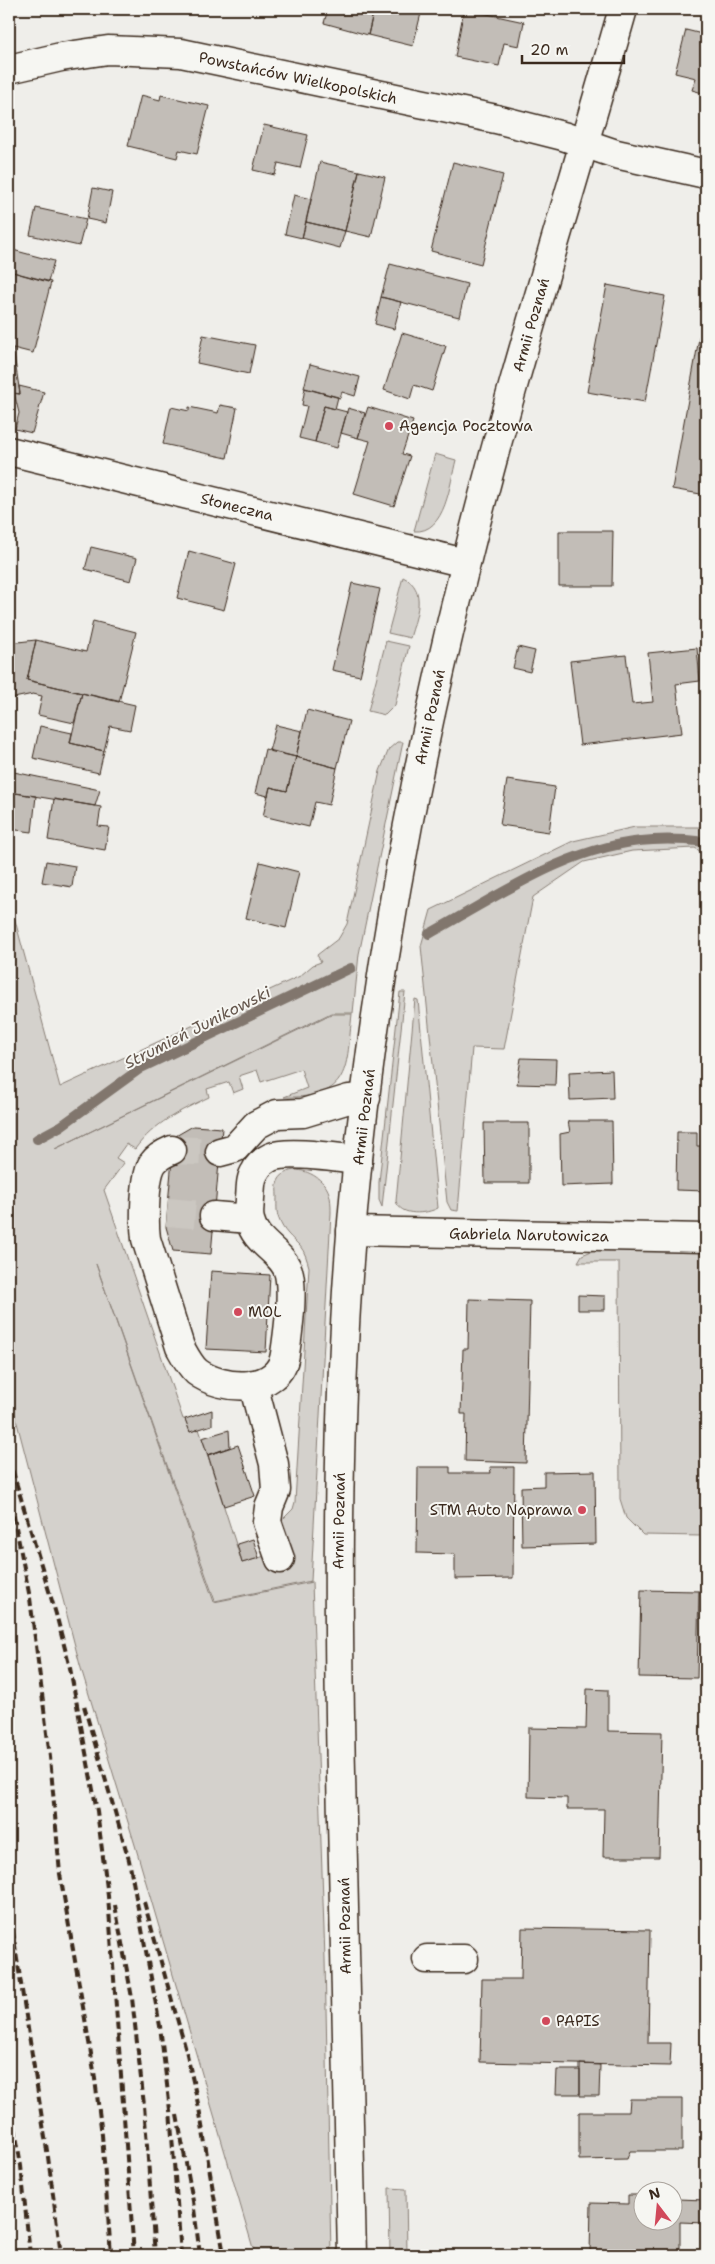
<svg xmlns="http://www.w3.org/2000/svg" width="715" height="2264" viewBox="0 0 715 2264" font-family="'Shantell Sans',sans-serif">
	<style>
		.green { fill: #d4d1cc; stroke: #887e75 }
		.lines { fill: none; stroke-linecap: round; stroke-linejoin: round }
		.stream { stroke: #81766d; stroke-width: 10 }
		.building { fill: #c2bdb7; stroke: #3b2a1e }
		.minor-tunnel { stroke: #cbc7c1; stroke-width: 28; stroke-dasharray: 28 14; stroke-linecap: butt }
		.minor-casing { stroke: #3b2a1e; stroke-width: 31 }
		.major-casing { stroke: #3b2a1e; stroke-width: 31 }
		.minor { stroke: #f6f6f2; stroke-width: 28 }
		.major { stroke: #f6f6f2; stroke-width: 28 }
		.rail { stroke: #3b2a1e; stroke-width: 4; stroke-dasharray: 8 4; stroke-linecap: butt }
		.poi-dot { fill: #d1495b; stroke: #f6f6f2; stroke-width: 2 }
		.labels { text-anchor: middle; stroke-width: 4; stroke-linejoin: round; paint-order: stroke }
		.street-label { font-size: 15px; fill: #3b2a1e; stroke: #f6f6f2 }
		.poi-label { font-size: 15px; fill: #3b2a1e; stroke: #f6f6f2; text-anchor: start }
		.water-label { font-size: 16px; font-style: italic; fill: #64564c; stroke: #f6f6f2 }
	</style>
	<rect width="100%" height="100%" fill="#efeeea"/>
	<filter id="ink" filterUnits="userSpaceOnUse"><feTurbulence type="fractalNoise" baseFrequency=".02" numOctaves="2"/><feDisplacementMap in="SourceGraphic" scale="10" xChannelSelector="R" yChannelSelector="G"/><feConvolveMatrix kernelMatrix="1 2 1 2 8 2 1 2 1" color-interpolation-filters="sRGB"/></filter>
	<g filter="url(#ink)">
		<path class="green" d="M435 454 456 460C450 482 446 534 414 531Z
			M403 577C428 589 416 617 410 638L388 633Z
			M386 641 409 646 395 705 385 715 368 711Z
			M397 742H403L359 954 353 1013H331L55 1149 331 1014H352C346 1067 352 1099 284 1097L307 1088 301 1069 261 1082 257 1070 239 1076 243 1089 233 1093 229 1082 207 1089 209 1097C180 1111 154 1123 135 1149L126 1144 116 1158 124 1163 104 1190 183 1419H185L190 1432 199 1429 202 1438 242 1563 265 1556 269 1567 294 1558 281 1521 293 1509 295 1502 309 1267C307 1260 305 1252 300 1246 292 1238 283 1231 279 1219 276 1213 277 1203 277 1196 277 1192 276 1185 278 1181 288 1162 313 1171 324 1184 331 1192 331 1203 331 1213L311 1581 215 1601 96 1264 214 1602 312 1582 325 1959 331 2255H255L135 1845 80 1665 9 1392V898L60 1087 300 976 313 965 321 962 317 955 339 938 347 924 380 771 389 749Z
			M635 827H706V855L695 848 632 851 584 862 533 897 504 1049 472 1048 458 1211 451 1210 447 1202 421 946 431 910 573 841Z
			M400 992H405L382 1207 379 1200V1182Z
			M415 999 418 1000 438 1208C427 1214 400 1217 396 1201Z
			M594 1250 702 1251 703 1258 706 1259V1531L702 1536 643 1535 626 1518 620 1499 619 1262H578L582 1255Z
			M389 2188 406 2189 407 2255H390Z"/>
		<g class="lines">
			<path class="stream" d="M429 934C498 896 571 844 653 840 670 839 689 840 706 842
				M37 1139 61 1126 141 1068 351 968"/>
		</g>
		<path class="building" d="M328 9H374L368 35 324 23Z
			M374 9H422L413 46 368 35Z
			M464 9 524 22 519 46 504 43 499 66 455 57Z
			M686 30 706 35V94L692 90 696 78 675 73Z
			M141 95 160 100 161 95 209 106 197 154 179 150 177 158 128 146Z
			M264 125 308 135 300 168 278 163 275 175 253 170Z
			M320 162 359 171 345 231 306 222Z
			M453 162 503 175 481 264 431 251Z
			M359 171 385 177 371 237 345 231Z
			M93 188 112 192 106 223 87 219Z
			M294 195 311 199 302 238 285 234Z
			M36 208 86 219 79 246 30 235Z
			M306 222 345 231 340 248 302 238Z
			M9 249 54 261 48 282 9 271Z
			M390 264 467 284 459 317 381 297Z
			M9 271 51 282 33 353 9 347Z
			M607 285 665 296 645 402 587 392Z
			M381 297 401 302 394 329 375 324Z
			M706 299V495L672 489Z
			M402 333 446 346 432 391 414 385 410 399 384 390Z
			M203 335 255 345 249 374 197 363Z
			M9 347 13 348 20 394 9 393Z
			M310 364 360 377 355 396 342 392 340 398 304 388Z
			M19 386 44 392 32 433 15 429 19 413 14 393 20 394Z
			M305 388 338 397 335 409 324 406 315 442 299 438 307 406 302 405Z
			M220 405 237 408 227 458 163 444 171 407 189 411V407L218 413Z
			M324 406 347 412 337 448 315 442Z
			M368 407 413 421 402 454 410 456 394 506 354 494 370 441 358 438Z
			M348 408 365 413 358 438 341 433Z
			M559 531H613L612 586H559Z
			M91 547 137 558 131 581 85 569Z
			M189 551 236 564 224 610 177 598Z
			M352 583 380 589 360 676 332 670Z
			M93 621 136 632 119 702 27 680 36 640 86 652Z
			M36 640 27 680 82 693 74 723 38 715 42 696 33 694 9 699V643Z
			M518 647 535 651 530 672 513 668Z
			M697 648 700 681 676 684 682 733 580 745 570 661 626 655 632 704 653 702 648 653Z
			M82 693 135 705 130 730 110 726 104 751 70 743Z
			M307 710 349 721 337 768 296 757Z
			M276 725 302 731 296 757 269 751Z
			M40 726 72 733 70 743 104 751 99 773 33 758Z
			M265 749 296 757 287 791 270 787 268 796 255 793Z
			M296 757 337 768 329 805 315 802 309 827 263 816 270 787 287 791Z
			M9 771 100 790 95 806 9 792Z
			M507 780 555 787 549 832 500 825Z
			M9 792 36 796 32 832 9 829Z
			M54 799 101 807 98 826 109 827 105 850 48 840Z
			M46 861 75 866 72 887 42 882Z
			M260 862 299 872 286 928 246 918Z
			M521 1058 556 1059 555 1085 517 1084Z
			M612 1070 613 1098 570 1100 569 1072Z
			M568 1121H612L613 1184 561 1186 560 1134 570 1132Z
			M484 1123H529V1183H485Z
			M193 1126 222 1128 211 1254 173 1251 166 1227 174 1137Z
			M677 1132H697V1146H706V1191L676 1190Z
			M211 1271 270 1275 266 1352 206 1349Z
			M578 1295 605 1296V1310H578Z
			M469 1299 530 1301 526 1463 465 1461 466 1414H461L463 1349H468Z
			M212 1410V1425L190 1432 185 1419Z
			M229 1430 230 1447 208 1455 202 1438Z
			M238 1445 255 1496 224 1506 208 1455Z
			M418 1467H450V1473H491L490 1467H514L513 1578 455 1579V1554L417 1553Z
			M595 1471 596 1544 522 1546 521 1487 544 1486V1472Z
			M253 1539 259 1558 242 1563 237 1544Z
			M641 1590 699 1591 697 1678 639 1677Z
			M587 1689 608 1690V1731L662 1732 659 1857H603L604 1809H567V1798L528 1797 529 1728 586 1729Z
			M522 1928 650 1930 648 2043H671L670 2066 480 2062 482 1979H521Z
			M580 2064 600 2065 599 2096H580Z
			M557 2070H580V2094H556Z
			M630 2099H682V2151H630L627 2159 579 2160V2112H629Z
			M628 2195H642V2222H672V2206H677V2199L706 2200 705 2223 680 2222V2254L590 2255 591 2203 628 2204Z"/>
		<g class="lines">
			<path class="minor-tunnel" d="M172 1150 220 1152
				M167 1212 214 1216"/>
			<defs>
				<path id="minor" d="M9 69 61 57 108 50 181 53 496 119 563 136 616 154 706 174
					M9 451 465 563
					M172 1150C165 1153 157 1157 153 1163 144 1176 144 1223 146 1239L180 1347C185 1356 190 1366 197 1372 222 1391 280 1394 285 1354 288 1334 293 1293 289 1274 284 1252 255 1244 250 1220 248 1213 250 1205 250 1198 251 1189 250 1179 255 1172 258 1165 265 1160 271 1157 288 1150 338 1158 358 1160
					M220 1152 235 1148 256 1125 277 1114 303 1113 349 1099 366 1098
					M214 1216 249 1219
					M351 1231 706 1238
					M253 1384 274 1464 276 1490 269 1507 267 1522 280 1559
					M427 1959H464"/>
				<path id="major" d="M352 2255C349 2110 345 1965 342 1820 337 1603 335 1385 357 1168 378 967 415 767 464 571 510 382 570 196 623 9"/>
			</defs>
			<use href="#minor" class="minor-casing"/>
			<use href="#major" class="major-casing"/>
			<use href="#minor" class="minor"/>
			<use href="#major" class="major"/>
			<path class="rail" d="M9 1459 56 1614 70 1668 97 1811 108 1896 134 2255
				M9 1492 30 1598 50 1757 60 1874 94 2071 102 2135 111 2255
				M84 1706 129 1860 160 2026 170 2110 181 2255
				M144 1902 186 2050 199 2108 224 2255
				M115 1905 132 1998 144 2105 155 2255
				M9 1907 48 2157 61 2255
				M9 2092 21 2166 30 2255
				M177 2115 193 2201 200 2255"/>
		</g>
	</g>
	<g class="poi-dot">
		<circle cx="389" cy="426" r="5"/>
		<circle cx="238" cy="1312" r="5"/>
		<circle cx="582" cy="1510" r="5"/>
		<circle cx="546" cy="2021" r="5"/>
	</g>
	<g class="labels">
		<g class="street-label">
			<text transform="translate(298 78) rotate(12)" y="5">Powstańców Wielkopolskich</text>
			<text transform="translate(531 325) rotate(-74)" y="5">Armii Poznań</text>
			<text transform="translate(237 507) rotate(14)" y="5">Słoneczna</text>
			<text transform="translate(430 717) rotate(-78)" y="5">Armii Poznań</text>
			<text transform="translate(364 1117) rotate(-83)" y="5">Armii Poznań</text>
			<text transform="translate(529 1235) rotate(1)" y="5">Gabriela Narutowicza</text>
			<text transform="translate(339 1521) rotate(-89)" y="5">Armii Poznań</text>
			<text transform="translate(345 1926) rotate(-91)" y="5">Armii Poznań</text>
		</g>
		<g class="poi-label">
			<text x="399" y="431">Agencja Pocztowa</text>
			<text x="248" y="1317">MOL</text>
			<text x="572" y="1515" text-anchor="end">STM Auto Naprawa</text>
			<text x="556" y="2026">PAPIS</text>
		</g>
		<g class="water-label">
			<text transform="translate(197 1027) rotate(-27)" y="6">Strumień Junikowski</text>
		</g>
	</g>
	<rect width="715" height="2264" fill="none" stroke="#f6f6f2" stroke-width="30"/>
	<rect x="15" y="15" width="685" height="2234" fill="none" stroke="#3b2a1e" stroke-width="2" filter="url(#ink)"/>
	<g transform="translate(658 2206) rotate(344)"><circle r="24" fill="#f6f6f2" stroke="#aba49d"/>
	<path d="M0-4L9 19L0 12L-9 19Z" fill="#d1495b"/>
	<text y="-8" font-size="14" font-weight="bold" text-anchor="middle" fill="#3b2a1e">N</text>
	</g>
	<path d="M522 55v8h102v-8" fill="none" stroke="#3b2a1e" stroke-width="2.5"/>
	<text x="530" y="55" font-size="15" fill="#3b2a1e" stroke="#f6f6f2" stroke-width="4" paint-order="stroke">20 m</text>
</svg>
